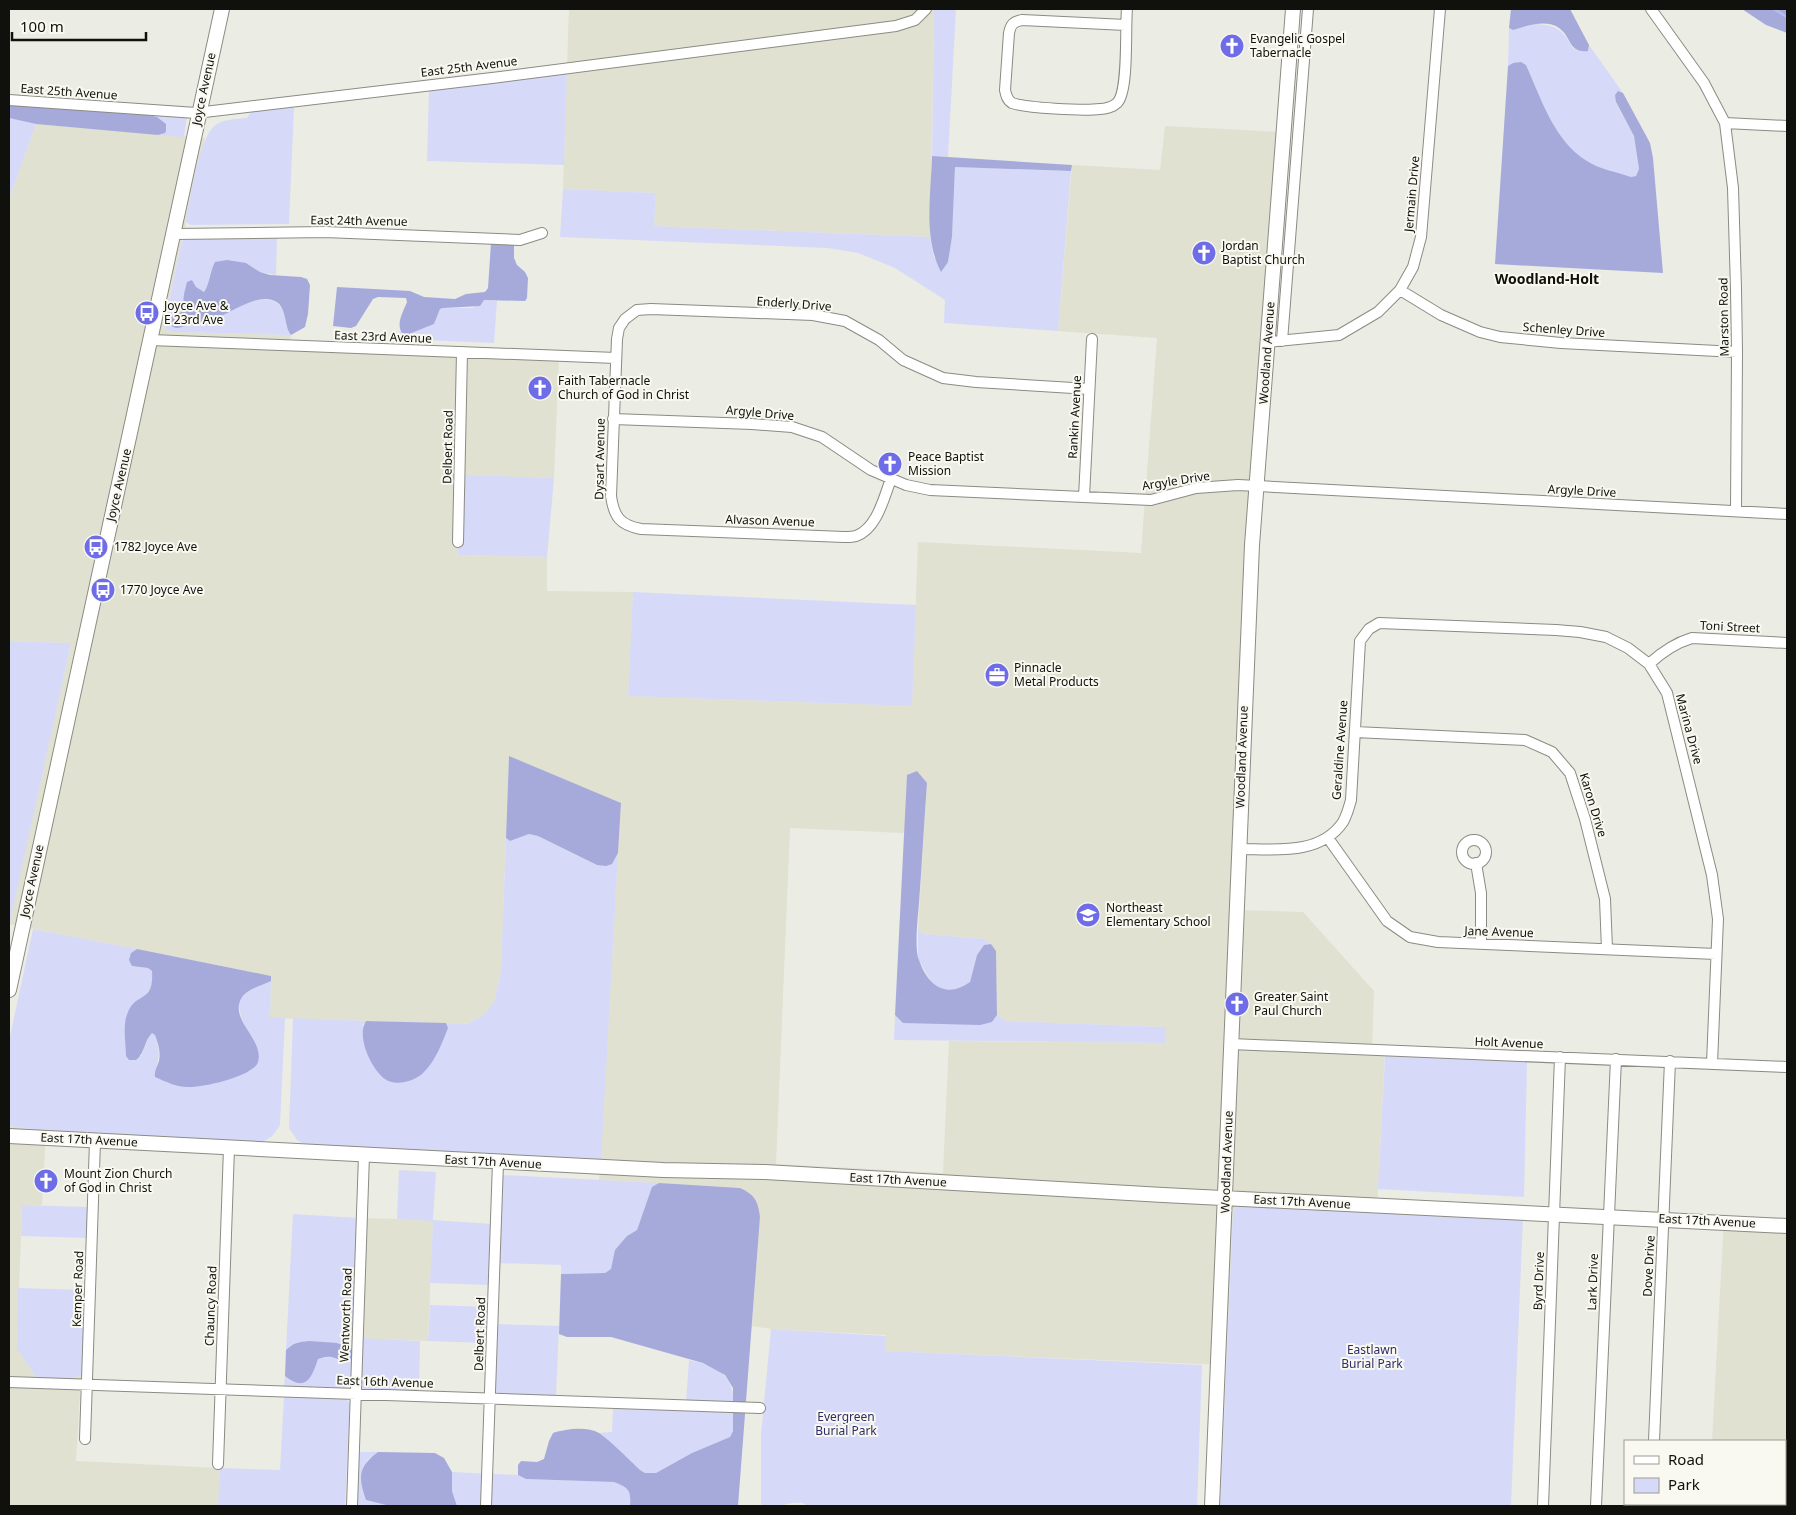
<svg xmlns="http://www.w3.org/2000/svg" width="1796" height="1515" viewBox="0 0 1796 1515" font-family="'Noto Sans',sans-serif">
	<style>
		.built { fill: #e0e1d1; fill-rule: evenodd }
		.green { fill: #d6daf8 }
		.forest { fill: #a5aadb }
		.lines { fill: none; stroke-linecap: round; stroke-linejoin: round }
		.stream { stroke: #b7bcee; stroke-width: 2.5 }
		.minor-casing { stroke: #8b8b83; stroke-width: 12 }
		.tertiary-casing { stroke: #8b8b83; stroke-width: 16 }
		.minor { stroke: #fff; stroke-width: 10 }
		.tertiary { stroke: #fff; stroke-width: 14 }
		.labels { text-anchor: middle; stroke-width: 4; stroke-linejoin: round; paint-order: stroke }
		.poi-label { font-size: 12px; fill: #10100d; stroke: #f9f9f1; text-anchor: start }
		.street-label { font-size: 12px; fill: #10100d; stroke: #f9f9f1 }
		.park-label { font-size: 12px; fill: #2e2d68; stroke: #f9f9f1 }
		.neighbourhood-label { font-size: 14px; font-weight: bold; fill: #10100d; stroke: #f9f9f1 }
	</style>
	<rect width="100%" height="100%" fill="#ebece4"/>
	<path class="built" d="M569 9H932L934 10 930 237 654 226 656 193 563 189Z
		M36 124 205 138 164 322 166 330 174 332 291 335 290 345 559 355 554 478 460 476 458 555 547 557V591L633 592 628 696 912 706 918 542 1141 553 1157 338 1058 331 1072 165 1160 170 1165 126 1283 132 1237 910 1303 912 1374 991 1372 1049H1385L1377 1210 1236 1206 1233 1213 1226 1365 885 1351 886 1335 771 1329 752 1326 760 1217 740 1188 599 1180 621 803 509 757 501 970 495 1000 485 1014 467 1024 270 1018 271 976 9 924 71 643 9 641V199ZM927 783 918 929 923 934 985 939 991 944 996 951 997 1015 1006 1021 1166 1027V1043L949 1041 943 1173 776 1164 790 828 903 833Z
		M9 1126 46 1131 42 1205H22L17 1349 69 1380 81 1375 76 1461 220 1468 218 1506H9Z
		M359 1218 433 1220 428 1341 353 1338Z
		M1724 1218 1787 1223V1506H1709V1504H1785V1441H1712Z"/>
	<path class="green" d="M934 9H956L948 157 932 156Z
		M1537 24C1560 26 1562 31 1574 49L1588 51 1589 45 1623 93 1618 91 1616 103 1634 136 1639 169 1636 176 1631 177C1617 172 1600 169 1587 161 1554 141 1541 98 1526 65L1513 63 1508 66 1509 28 1513 30Z
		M567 73 564 165 427 161 429 89Z
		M294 107 289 224 191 225 186 222C190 201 199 134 217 124 226 119 237 119 247 118L252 110Z
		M143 114 187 116 184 137 158 135 164 133Z
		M9 118 36 124 9 199Z
		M955 167 1071 171 1058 331 944 323 945 300 895 268 858 253 828 248 560 237 563 189 656 193 654 226 930 237 934 258 948 262 952 237Z
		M277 234 276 275 260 272 246 263 211 271 207 289 203 292 196 287 192 280 184 295V309L179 314 180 328C184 326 189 324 194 323 200 322 207 322 213 319 228 313 262 290 278 304 287 311 284 326 291 335L174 332 166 330 164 323 182 241 192 235Z
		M484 300 497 301 494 343 399 339 400 330 403 334H409L434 324 440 309 443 308H473Z
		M460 475 554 478 547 557 458 555Z
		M633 592 916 605 912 706 628 696Z
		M9 641 71 643 9 926Z
		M529 834 538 836 597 865 612 864 618 853 601 1160 305 1145 297 1140 289 1128 293 1018 366 1021 362 1026 448 1028 446 1023 467 1024 485 1014 495 1000 501 970 506 838 510 841Z
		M33 929 137 949 131 953 132 966 148 968 152 971C153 988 151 993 136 1002L126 1041V1056H141L149 1036 152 1033 155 1035C160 1051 160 1056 155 1072L258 1051C251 1038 229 1004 245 993 252 987 263 985 271 981L270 1017 285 1018 280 1125C274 1135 270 1140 258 1143L46 1131 9 1126V1041Z
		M918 929 923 934 985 939 991 944 984 945 977 955 970 982 959 990 939 989 932 983 918 959Z
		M895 1015 903 1023 992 1022 997 1015 1006 1021 1166 1027V1043L894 1040Z
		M1385 1055 1527 1061 1524 1197 1378 1189Z
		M399 1170 436 1172 433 1220 493 1224 491 1285 430 1283 433 1221 397 1219Z
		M501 1175 659 1183 652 1188 637 1230 627 1236 616 1250 611 1269 605 1273 561 1274V1265L497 1263Z
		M1248 1203 1523 1218 1511 1506H1220L1233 1213 1236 1206Z
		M22 1205 88 1207 87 1238 21 1236Z
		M293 1214 359 1218 353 1349 337 1343 291 1345 286 1350Z
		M18 1288 87 1290 85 1360 81 1375 69 1380 37 1378 17 1349Z
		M430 1305 489 1307 488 1343 428 1341Z
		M495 1324 559 1326 556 1396 501 1394 496 1392 494 1386Z
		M771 1329 886 1336V1351L1202 1365 1197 1506H808C799 1499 788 1504 779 1506 773 1507 767 1506 761 1506V1435Z
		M360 1338 420 1341 419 1390 415 1392 366 1390 360 1387Z
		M332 1357 341 1361 353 1358C352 1370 355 1385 343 1390L284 1388 285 1376 293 1382 318 1358Z
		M689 1360C716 1366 732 1373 734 1402H686Z
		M284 1396 340 1397 346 1399 350 1403 345 1506H218L220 1468 280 1470Z
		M613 1407 734 1409 733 1431 730 1437 692 1453 656 1473H645L640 1470 598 1433 612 1432Z
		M355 1452H378L367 1460 366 1500 390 1506H354Z
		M452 1472 518 1475 526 1479 614 1482C629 1488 631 1490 630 1506H457L452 1491Z"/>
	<path class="forest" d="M1511 9H1570L1589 45 1588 51C1568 53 1572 37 1559 28 1546 19 1527 26 1513 30L1509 28Z
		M1742 9H1787V33L1766 25Z
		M1521 62 1526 65C1541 98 1554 141 1587 161 1599 169 1617 172 1631 177L1636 176 1639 169 1634 136 1616 102 1615 95 1618 91 1623 93 1650 143 1653 158 1663 273 1495 264 1508 66 1513 63Z
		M9 105 143 114 157 117 166 124V131L165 133 158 135 36 124 9 118Z
		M932 156 948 157 1072 165 1071 171 955 167 952 237 948 262 941 272C923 237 931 195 932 156Z
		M491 243 514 244V258L517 265 525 272 528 278 527 298 525 301 484 300 480 306 443 308 440 309 434 324 409 334H403C395 325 403 312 407 302L406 298 378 297 373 299 356 326 351 328 333 326 337 287 410 291 424 297 455 299 466 294 485 292 488 288Z
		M227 260 246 263 260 272 270 275 301 277 307 279 310 285 308 314 305 327 291 335C284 326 287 311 278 303 261 289 228 315 212 320 206 322 199 322 192 323 183 326 175 333 169 322L172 316C188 312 182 307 184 294 185 290 186 286 187 282L192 280 196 287 204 292C209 286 210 271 215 262Z
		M509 756 621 803 618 853 612 864 606 866 597 865 538 836 529 834 510 841 506 838Z
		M917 771 927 783C924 823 922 863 919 903 918 916 914 949 919 960 928 986 946 999 970 982L977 955 984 945 991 944 996 951 997 1015 992 1022 980 1025 903 1023 895 1015 907 775Z
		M137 949 271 976V981C261 986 244 989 240 1001 232 1022 264 1040 258 1062 254 1076 202 1088 188 1087 177 1087 166 1082 155 1077 154 1071 157 1067 159 1061 161 1051 158 1044 155 1035L152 1033C144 1041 145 1053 136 1060H129L126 1056C126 1043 122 1025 128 1012 137 991 154 1004 152 971L148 968 132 966 129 960 131 953Z
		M366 1021 446 1023 448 1028C442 1043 436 1060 424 1072 416 1081 395 1087 385 1079 371 1069 356 1036 366 1021Z
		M659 1183 740 1188C755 1195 758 1201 760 1217L738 1506H630C631 1490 629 1488 614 1482L526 1479 518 1475V1465L521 1461 537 1462 544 1459 549 1441 553 1433C566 1429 587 1426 599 1433 612 1442 628 1459 640 1470L645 1473H656L692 1453 730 1437 733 1431V1388L725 1375 703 1363 611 1337H567L559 1334 561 1274 605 1273 611 1269 615 1250 627 1236 637 1230 652 1187Z
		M309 1341 337 1343 353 1349V1358C343 1364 341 1359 331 1357 327 1356 322 1358 318 1359 312 1377 306 1393 285 1376L286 1350C293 1343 299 1342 309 1341Z
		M378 1452 435 1453 444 1458 452 1472V1491L457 1506H390L366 1500C358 1477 358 1467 378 1452Z"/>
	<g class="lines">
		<path class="stream" d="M1774 9 1787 17"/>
		<defs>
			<path id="minor" d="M1651 9 1704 83 1725 123 1787 126
				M1126 25 1022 20C1013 22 1011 24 1009 33L1005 90C1006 95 1007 100 1012 103 1025 108 1084 111 1100 109 1105 109 1113 107 1117 103 1129 92 1125 27 1127 9
				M9 100 196 113 492 78 896 26 915 20 926 9
				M1725 123 1733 188 1736 289 1737 352 1736 511
				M174 234 325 232 520 240 542 233
				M1400 290 1441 315 1480 332 1500 337 1561 343 1737 352
				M150 340 616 358
				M1282 341 1308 9
				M1268 342 1339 335 1378 312 1400 290 1413 267 1421 237 1440 9
				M613 419 752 424 792 427 822 437 871 470 906 485 930 490 1151 500 1196 488 1238 485 1787 514
				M891 479C884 497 877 529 856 536 853 537 848 537 844 537L641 529C620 525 614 517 611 496L617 339 619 328 625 319 637 310 651 309 813 315 845 321 879 340 903 360 943 378 976 382 1089 389
				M1084 497 1092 339
				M458 542 462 352
				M1649 664C1662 652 1675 643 1692 638L1787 643
				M1355 732 1525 740 1552 752 1570 773 1585 819 1605 899 1607 949
				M1328 838 1387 921 1410 937 1438 942 1716 954
				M1462 852a12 12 0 1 1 24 0a12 12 0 1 1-24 0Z
				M1239 849C1274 849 1320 856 1343 822 1347 815 1349 807 1351 800L1360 641 1369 629 1379 623 1556 630 1580 632 1606 637 1628 648 1649 664 1667 693 1712 875 1718 919 1712 1063
				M1476 863 1481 893V944
				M1231 1044 1787 1067
				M9 1382 760 1408
				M85 1439 95 1141
				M1654 1441 1670 1061
				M218 1464 229 1148
				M352 1506 364 1155
				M486 1506 498 1162
				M1543 1506 1560 1057
				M1596 1506 1616 1059
				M1651 1506V1504"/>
			<path id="tertiary" d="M9 990 222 9
				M9 1136 663 1170 765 1172 1163 1195 1787 1226
				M1212 1506 1252 545 1293 9"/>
		</defs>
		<use href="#minor" class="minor-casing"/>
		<use href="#tertiary" class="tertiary-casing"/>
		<use href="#minor" class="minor"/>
		<use href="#tertiary" class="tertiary"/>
	</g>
	<defs>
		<symbol id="church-disc" viewBox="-11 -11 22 22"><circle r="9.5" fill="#6e6ce6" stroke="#f9f9f1"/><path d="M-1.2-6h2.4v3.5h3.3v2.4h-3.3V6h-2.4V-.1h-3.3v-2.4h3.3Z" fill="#fff"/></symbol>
		<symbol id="bus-disc" viewBox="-11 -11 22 22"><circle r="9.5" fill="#6e6ce6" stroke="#f9f9f1"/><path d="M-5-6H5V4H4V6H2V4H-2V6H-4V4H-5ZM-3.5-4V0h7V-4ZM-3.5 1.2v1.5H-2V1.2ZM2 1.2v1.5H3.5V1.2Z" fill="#fff"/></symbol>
		<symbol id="office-disc" viewBox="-11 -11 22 22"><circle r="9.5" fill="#6e6ce6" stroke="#f9f9f1"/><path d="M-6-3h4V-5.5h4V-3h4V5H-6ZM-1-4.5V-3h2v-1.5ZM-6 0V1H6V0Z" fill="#fff"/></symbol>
		<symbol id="school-disc" viewBox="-11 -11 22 22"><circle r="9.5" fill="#6e6ce6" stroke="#f9f9f1"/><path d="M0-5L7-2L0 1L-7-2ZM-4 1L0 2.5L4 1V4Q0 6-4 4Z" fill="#fff"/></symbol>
	</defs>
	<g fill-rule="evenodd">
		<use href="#church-disc" x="1218" y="32" width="28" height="28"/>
		<use href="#church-disc" x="1190" y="239" width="28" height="28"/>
		<use href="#bus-disc" x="133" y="299" width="28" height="28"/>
		<use href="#church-disc" x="526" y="374" width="28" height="28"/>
		<use href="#church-disc" x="876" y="450" width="28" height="28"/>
		<use href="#bus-disc" x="82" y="533" width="28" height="28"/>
		<use href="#bus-disc" x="89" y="576" width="28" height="28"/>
		<use href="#office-disc" x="983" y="661" width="28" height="28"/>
		<use href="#school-disc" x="1074" y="901" width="28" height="28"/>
		<use href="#church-disc" x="1223" y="990" width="28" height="28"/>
		<use href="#church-disc" x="32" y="1167" width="28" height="28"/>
	</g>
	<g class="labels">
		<g class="poi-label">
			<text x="1250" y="43">Evangelic Gospel<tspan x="1250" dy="14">Tabernacle</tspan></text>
			<text x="1222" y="250">Jordan<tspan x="1222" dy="14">Baptist Church</tspan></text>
			<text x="164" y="310">Joyce Ave &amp;<tspan x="164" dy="14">E 23rd Ave</tspan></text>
			<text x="558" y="385">Faith Tabernacle<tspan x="558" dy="14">Church of God in Christ</tspan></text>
			<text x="908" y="461">Peace Baptist<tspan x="908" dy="14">Mission</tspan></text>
			<text x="114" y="551">1782 Joyce Ave</text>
			<text x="120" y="594">1770 Joyce Ave</text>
			<text x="1014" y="672">Pinnacle<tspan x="1014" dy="14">Metal Products</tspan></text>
			<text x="1106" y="912">Northeast<tspan x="1106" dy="14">Elementary School</tspan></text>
			<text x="1254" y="1001">Greater Saint<tspan x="1254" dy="14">Paul Church</tspan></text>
			<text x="64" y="1178">Mount Zion Church<tspan x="64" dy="14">of God in Christ</tspan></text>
		</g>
		<g class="street-label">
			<text transform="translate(469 67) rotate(-7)" y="4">East 25th Avenue</text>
			<text transform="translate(204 89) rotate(-78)" y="4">Joyce Avenue</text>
			<text transform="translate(69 92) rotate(4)" y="4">East 25th Avenue</text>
			<text transform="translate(1412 194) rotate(-85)" y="4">Jermain Drive</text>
			<text transform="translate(359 221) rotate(1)" y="4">East 24th Avenue</text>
			<text transform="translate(794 304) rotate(4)" y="4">Enderly Drive</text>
			<text transform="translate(1724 317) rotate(-91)" y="4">Marston Road</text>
			<text transform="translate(1564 330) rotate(4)" y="4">Schenley Drive</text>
			<text transform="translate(383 337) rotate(2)" y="4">East 23rd Avenue</text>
			<text transform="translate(1267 353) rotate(-86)" y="4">Woodland Avenue</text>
			<text transform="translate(760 413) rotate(5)" y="4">Argyle Drive</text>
			<text transform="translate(1075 417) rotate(-87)" y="4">Rankin Avenue</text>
			<text transform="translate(448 447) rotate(-89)" y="4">Delbert Road</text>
			<text transform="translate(600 459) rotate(-89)" y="4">Dysart Avenue</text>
			<text transform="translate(1176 481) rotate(-9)" y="4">Argyle Drive</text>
			<text transform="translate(119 485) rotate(-77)" y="4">Joyce Avenue</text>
			<text transform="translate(1582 491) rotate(3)" y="4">Argyle Drive</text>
			<text transform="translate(770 521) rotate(2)" y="4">Alvason Avenue</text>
			<text transform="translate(1730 627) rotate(3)" y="4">Toni Street</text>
			<text transform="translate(1689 729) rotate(75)" y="4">Marina Drive</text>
			<text transform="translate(1340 750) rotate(-86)" y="4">Geraldine Avenue</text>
			<text transform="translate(1242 757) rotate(-88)" y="4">Woodland Avenue</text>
			<text transform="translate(1593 805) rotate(73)" y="4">Karon Drive</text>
			<text transform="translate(32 881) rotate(-78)" y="4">Joyce Avenue</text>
			<text transform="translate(1499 932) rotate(2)" y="4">Jane Avenue</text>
			<text transform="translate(1509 1043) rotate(2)" y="4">Holt Avenue</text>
			<text transform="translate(89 1140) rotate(3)" y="4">East 17th Avenue</text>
			<text transform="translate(493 1162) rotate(3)" y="4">East 17th Avenue</text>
			<text transform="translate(1227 1162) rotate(-88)" y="4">Woodland Avenue</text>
			<text transform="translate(898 1180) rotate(3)" y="4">East 17th Avenue</text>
			<text transform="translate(1302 1202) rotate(3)" y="4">East 17th Avenue</text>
			<text transform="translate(1707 1221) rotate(3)" y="4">East 17th Avenue</text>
			<text transform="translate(1649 1266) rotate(-87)" y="4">Dove Drive</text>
			<text transform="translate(1539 1281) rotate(-88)" y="4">Byrd Drive</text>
			<text transform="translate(1593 1282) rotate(-88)" y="4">Lark Drive</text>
			<text transform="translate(78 1289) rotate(-88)" y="4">Kemper Road</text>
			<text transform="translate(211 1306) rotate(-88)" y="4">Chauncy Road</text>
			<text transform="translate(346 1315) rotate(-88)" y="4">Wentworth Road</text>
			<text transform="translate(480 1334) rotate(-88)" y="4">Delbert Road</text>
			<text transform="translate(385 1382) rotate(2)" y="4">East 16th Avenue</text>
		</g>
		<g class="park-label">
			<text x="1372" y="1354">Eastlawn<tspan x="1372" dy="14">Burial Park</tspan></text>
			<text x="846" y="1421">Evergreen<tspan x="846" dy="14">Burial Park</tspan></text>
		</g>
		<g class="neighbourhood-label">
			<text x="1547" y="284">Woodland-Holt</text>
		</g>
	</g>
	<rect width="1796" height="1515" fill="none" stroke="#10100d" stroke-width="20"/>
	<rect x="1624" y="1440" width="162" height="65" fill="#f9f9f1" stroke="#9c9c96"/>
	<rect x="1634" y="1456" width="25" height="8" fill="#ffffff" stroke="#9c9c96"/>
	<text x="1668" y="1465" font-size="15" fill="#10100d">Road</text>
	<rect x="1634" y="1478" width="25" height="15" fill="#d6daf8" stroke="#9c9c96"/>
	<text x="1668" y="1490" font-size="15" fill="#10100d">Park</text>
	<path d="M12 32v8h134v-8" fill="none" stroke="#10100d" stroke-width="2.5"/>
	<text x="20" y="32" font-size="15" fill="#10100d" stroke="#f9f9f1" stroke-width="4" paint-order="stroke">100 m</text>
</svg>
